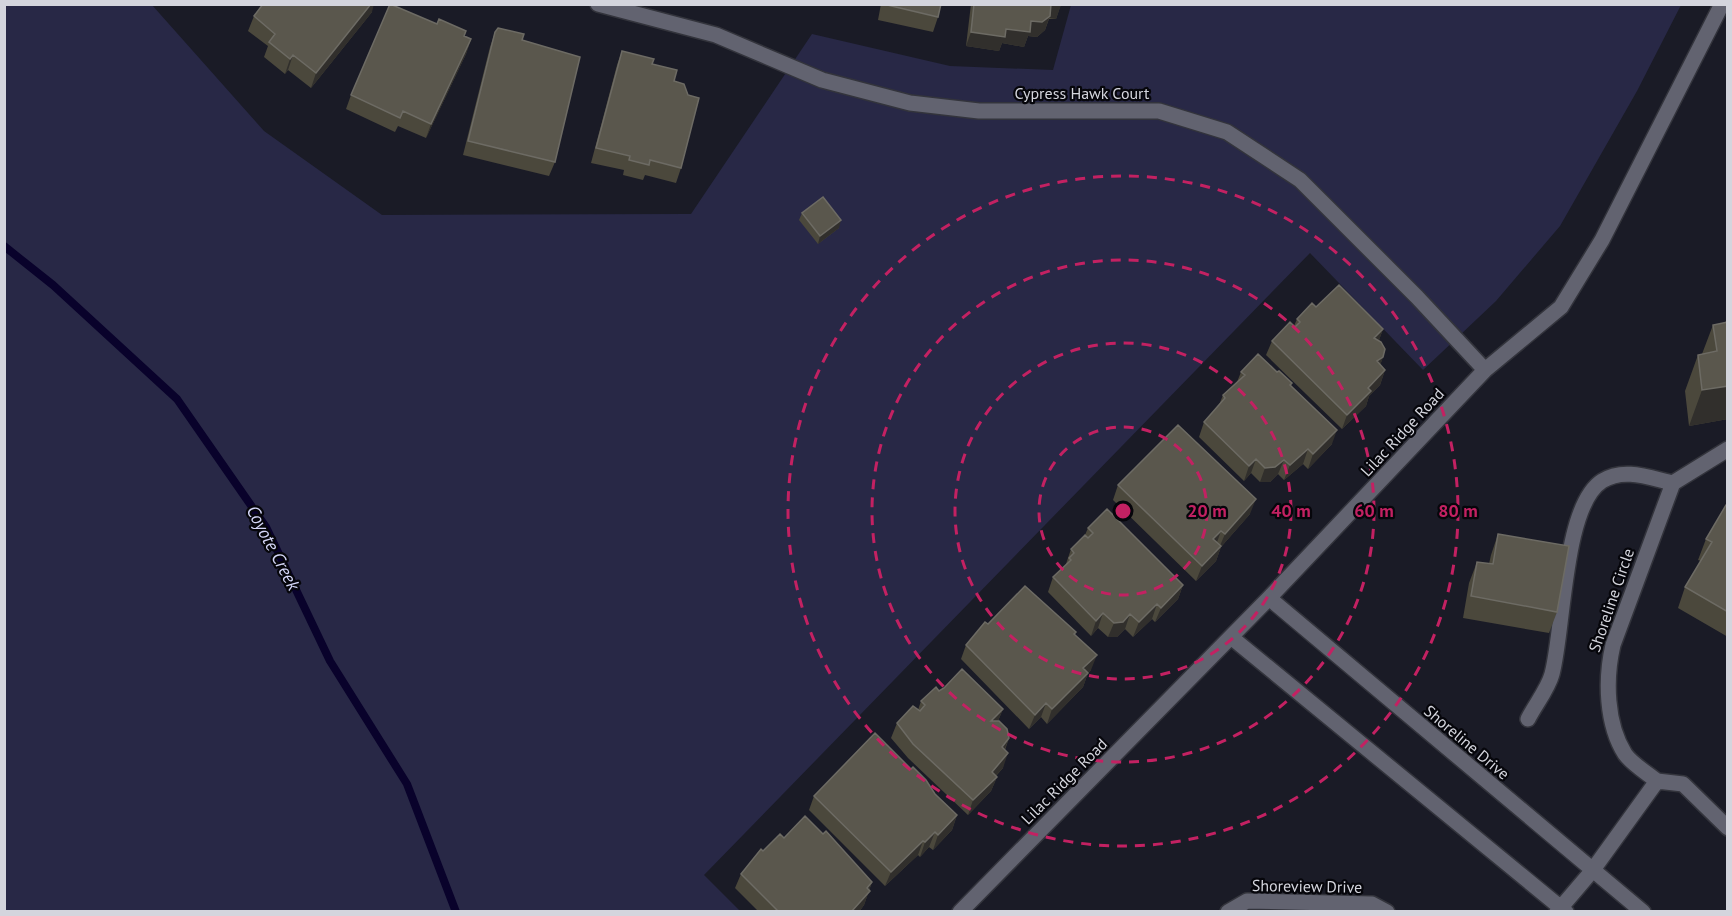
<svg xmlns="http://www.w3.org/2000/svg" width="1732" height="916" viewBox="0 0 1732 916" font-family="'PT Sans',sans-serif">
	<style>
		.green { fill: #282846 }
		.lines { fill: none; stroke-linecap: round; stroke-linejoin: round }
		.stream { stroke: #09022b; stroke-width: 8 }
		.minor-casing { stroke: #33343c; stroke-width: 18 }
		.minor { stroke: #626370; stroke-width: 15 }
		.wall { fill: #4b483c }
		.shaded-wall { fill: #312f2c }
		.building { fill: #5a574d; stroke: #6d6b64; stroke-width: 1.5 }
		.ring { fill: none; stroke: #c32162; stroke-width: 3; stroke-dasharray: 10 8 }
		.labels { text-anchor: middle; stroke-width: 4.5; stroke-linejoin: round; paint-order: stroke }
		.street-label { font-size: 16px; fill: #d4d5dd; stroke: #06060b }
		.water-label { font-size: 18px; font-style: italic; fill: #d5d7f8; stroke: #06060b }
		.centre { fill: #c32162; stroke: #06060b; stroke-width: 3 }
		.ring-label { font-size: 18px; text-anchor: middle; font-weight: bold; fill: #c32162; stroke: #06060b; stroke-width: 4.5; stroke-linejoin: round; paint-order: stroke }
	</style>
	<rect width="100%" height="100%" fill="#1a1b26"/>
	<path class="green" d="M5 5H152L264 131 382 215 691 214 812 34 950 66 1053 70 1071 5H1681L1637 91 1560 226 1496 301 1423 370 1310 253 704 875 740 911 5 912Z"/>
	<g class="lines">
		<path class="stream" d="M4 246 53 285 177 399 266 527 330 661 407 784 456 912"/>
		<defs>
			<path id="minor" d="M598 4 716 35 822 80 910 103 979 111H1159L1227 132 1300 180 1417 297 1485 370
				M1269 598 1643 912
				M1231 637 1566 912
				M1528 719C1535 705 1548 689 1552 674 1564 630 1563 506 1602 481 1624 467 1650 478 1673 483
				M1657 781C1647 773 1632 764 1625 754 1606 724 1605 679 1613 645L1673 483 1728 449
				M960 912 1269 598 1485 370 1561 307 1602 240 1722 4
				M1228 912 1247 901 1372 904 1387 912
				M1557 912 1592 871 1657 781 1683 784 1728 828"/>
		</defs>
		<use href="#minor" class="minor-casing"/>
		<use href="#minor" class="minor"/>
	</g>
	<path class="wall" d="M881 4H941L938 17 933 32 878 20Z
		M971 4H1061L1056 19H1049L1045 30 1037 37 1028 36 1024 47 1002 43 999 51 966 46Z
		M372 12 311 88 288 70 285 74 264 57 268 46 248 31 254 16Z
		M495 32 555 162 549 176 463 155 490 47Z
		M465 36 471 39 466 54 426 138 398 126 395 132 346 109 351 95Z
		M622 51 652 64 674 81 681 168 676 183 645 175 643 180 623 175 624 170 591 163 617 65Z
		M802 213 839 228 818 244 799 220Z
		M1316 307 1383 329 1379 340 1383 357 1380 365 1385 370 1380 385 1369 396 1366 406 1342 429 1266 355 1272 341 1294 326 1297 319Z
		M1728 316V419L1689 426 1685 391 1698 355 1702 354 1713 325 1725 323Z
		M1241 372H1277L1292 383 1291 386 1332 444 1308 469 1303 464 1284 480 1278 474 1270 482H1260L1251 473 1244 481 1199 437 1204 422 1219 405 1223 395 1237 382Z
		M1118 485 1250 514 1221 547 1216 561 1196 581 1113 500Z
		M1728 505V637L1678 608 1685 587 1701 561 1698 560 1706 539Z
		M1088 528 1183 585 1178 599 1155 622 1152 619 1133 637 1125 629 1117 637H1108L1098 628 1091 636 1048 592 1053 577 1066 565V564L1071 549 1085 535Z
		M1498 534 1557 612 1549 633 1463 618 1469 583 1477 562 1489 564 1491 555Z
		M988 624 1076 632 1075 635 1091 670 1088 673 1083 687 1047 724 1041 717 1029 729 961 659 966 645Z
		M939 691 1003 709 998 721 1009 738 1005 750 1003 768 996 776 997 777 991 791 968 815 908 758 891 738 897 723 918 710 921 701Z
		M935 794 957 815 952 830 933 850 929 847 920 857 918 855 885 886 809 810 814 796Z
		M784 838 872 882 864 905 859 912H759L735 888 741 874 763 851Z"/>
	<path class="shaded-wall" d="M371 4H374L372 12 311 88 316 73Z
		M1051 4 1061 5 1056 19 1049 18 1045 30 1037 37 1028 36 1024 47 1002 43 999 51 966 46 971 32 1006 29 1031 21Z
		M471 39 466 54 426 138 431 124Z
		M293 55 288 70 285 74 290 59Z
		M841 220 839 228 818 244 820 236Z
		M1383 329 1378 343 1374 338Z
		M1383 357 1378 372 1377 361Z
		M1385 370 1380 385 1369 396 1366 406 1342 429 1347 415 1368 388Z
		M1728 386V419L1689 426 1702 390Z
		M1337 430 1332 444 1308 469 1313 454Z
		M1308 449 1303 464 1284 480 1290 465Z
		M1256 459 1251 473 1244 481 1249 466Z
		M1284 460 1278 474 1270 482H1260L1265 468Z
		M1256 499 1250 514 1221 547 1216 561 1196 581 1202 566 1219 548 1225 534Z
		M1221 531 1216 545 1213 539Z
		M1183 585 1178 599 1155 622 1161 608Z
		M1157 604 1152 619 1133 637 1139 622Z
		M1103 613 1098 628 1091 636 1096 621Z
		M1130 614 1125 629 1117 637H1108L1114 623Z
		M1097 655 1091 670 1088 673 1083 687 1047 724 1052 709 1083 668Z
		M1046 703 1041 717 1029 729 1035 715Z
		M1003 709 997 723 991 721Z
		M1009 738 1003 753 1002 747Z
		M1008 753 1003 768 986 786 992 772Z
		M997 777 991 791 968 815 973 800Z
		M957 815 952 830 933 850 938 835Z
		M935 832 929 847 920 857 925 842Z
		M923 841 918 855 885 886 891 872Z
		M872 882 864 905 859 912H851L867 888Z"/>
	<path class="building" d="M263 4H371L316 73 293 55 290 59 269 42 275 34 254 16Z
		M390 4 437 24 439 19 466 31 464 36 471 39 431 124 403 111 400 118 351 95Z
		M883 4H941L938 17Z
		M974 4H1051L1050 16 1042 22 1031 21 1030 32 1006 29 1005 37 971 32Z
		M498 28 524 34 522 40 580 57 555 162 468 141 495 32Z
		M622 51 654 59 652 64 677 70 674 81 684 84 688 95 699 98 681 168 650 160 649 165 629 160 630 156 596 148Z
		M823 197 841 220 820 236 802 213Z
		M1339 285 1383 329 1374 338 1381 342 1385 349 1383 357 1377 361 1385 370 1368 388 1371 391 1347 415 1272 341 1290 322 1295 327 1300 322 1297 319 1312 303 1316 307Z
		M1728 322V386L1702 390 1698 355 1717 351 1713 325Z
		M1258 354 1277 372 1279 371 1292 383 1290 385 1337 430 1313 454 1308 449 1290 465 1284 460 1275 467 1265 468 1256 459 1249 466 1204 422 1225 398 1223 395 1245 375 1241 372Z
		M1178 425 1256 499 1225 534 1221 531 1213 539 1221 546 1202 566 1118 485Z
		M1726 505H1728V612L1685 587 1712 542 1706 539Z
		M1107 509 1183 585 1161 608 1157 604 1139 622 1130 614 1123 622 1114 623 1103 613 1096 621 1053 577 1071 560 1069 558 1074 553 1071 549 1085 535 1088 538 1093 533 1088 528Z
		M1498 534 1569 546 1557 612 1471 596 1477 562 1493 564Z
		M1025 586 1076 632 1074 634 1097 655 1083 668 1088 673 1052 709 1046 703 1035 715 966 645 985 622 988 624Z
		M962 669 1003 709 991 721H999L1007 729 1009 738 1002 747 1008 753 992 772 997 777 973 800 913 744 897 723 913 706 920 711 925 705 921 701 936 687 939 691 944 688Z
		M875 733 911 769 913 767 926 780 935 794 957 815 938 835 935 832 925 842 923 841 891 872 814 796Z
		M805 816 823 834 826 831 872 882 867 888 870 891 851 912H779L741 874 761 849 763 851 780 834 784 838Z"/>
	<g class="ring">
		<circle cx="1123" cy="511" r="84"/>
		<circle cx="1123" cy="511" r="168"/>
		<circle cx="1123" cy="511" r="251"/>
		<circle cx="1123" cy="511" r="335"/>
	</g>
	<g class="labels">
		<g class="street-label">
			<text x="1082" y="99">Cypress Hawk Court</text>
			<text transform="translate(1402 432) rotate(-47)" y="6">Lilac Ridge Road</text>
			<text transform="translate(1611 600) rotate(-71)" y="6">Shoreline Circle</text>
			<text transform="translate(1467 742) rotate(40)" y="6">Shoreline Drive</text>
			<text transform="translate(1064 781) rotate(-45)" y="6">Lilac Ridge Road</text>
			<text transform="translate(1307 886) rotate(1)" y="6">Shoreview Drive</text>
		</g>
		<g class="water-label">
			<text transform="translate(273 548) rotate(62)" y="6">Coyote Creek</text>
		</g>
	</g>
	<circle cx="1123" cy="511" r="9" class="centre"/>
	<g class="ring-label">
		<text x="1207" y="517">20 m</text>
		<text x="1291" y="517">40 m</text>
		<text x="1374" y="517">60 m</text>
		<text x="1458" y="517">80 m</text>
	</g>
	<rect width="1732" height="916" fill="none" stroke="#d4d5dd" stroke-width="12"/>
</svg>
